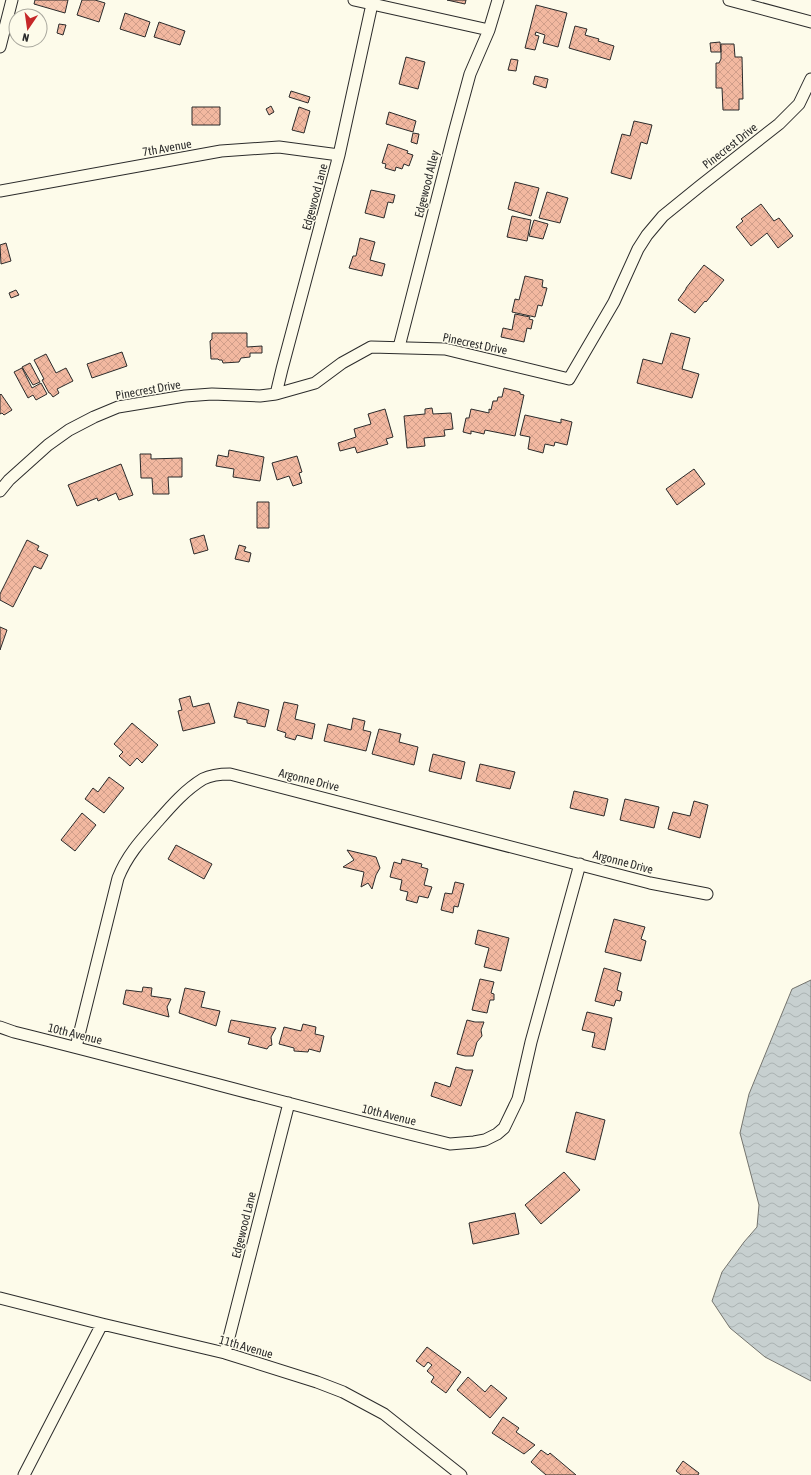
<svg xmlns="http://www.w3.org/2000/svg" width="811" height="1475" viewBox="0 0 811 1475" font-family="'Asap Condensed',sans-serif">
	<style>
		.water { fill: url(#water-waves); stroke: #74746e }
		.building { fill: url(#building-cross-hatch); stroke: #2b2b2b }
		.lines { fill: none; stroke-linecap: round; stroke-linejoin: round }
		.street-casing { stroke: #2b2b2b; stroke-width: 13 }
		.street { stroke: #fdfbea; stroke-width: 11 }
		.labels { text-anchor: middle; stroke-width: 3; stroke-linejoin: round; paint-order: stroke }
		.street-label { font-size: 12px; fill: #2b2b2b; stroke: #fdfbea }
	</style>
	<defs>
		<pattern id="water-waves" width="16" height="10" patternUnits="userSpaceOnUse"><rect width="16" height="10" fill="#c7d0d0"/><path d="M0 5q4-4 8 0t8 0" fill="none" stroke="#abb3b3"/></pattern>
		<pattern id="building-cross-hatch" width="8" height="8" patternUnits="userSpaceOnUse"><rect width="8" height="8" fill="#f2b8a0"/><path d="M0 0l8 8M0 8l8-8" fill="none" stroke="#d09e8a"/></pattern>
	</defs>
	<rect width="100%" height="100%" fill="#fdfbea"/>
	<path class="water" d="M811 980V1381L765 1357 730 1328 712 1301 722 1272 744 1242 757 1227 759 1205 740 1133 749 1094 792 989Z"/>
	<path class="building" d="M35 0H68L65 13 34 4Z
		M82 0H95L105 3 99 22 77 15Z
		M447 0H466L465 4Z
		M536 5 567 13 558 47 543 43 545 35 536 32 535 35 539 36 535 50 525 48Z
		M125 13 150 22 145 37 120 29Z
		M159 22 185 31 180 45 154 37Z
		M59 24 66 25 63 35 57 33Z
		M575 26 587 29 585 35 599 39 598 41 614 46 610 60 569 48Z
		M720 42 721 52H711L710 43Z
		M721 44H734L735 57H742L743 99H739V110H723L722 88H716V63H719L721 59Z
		M406 57 425 62 418 89 399 84Z
		M511 59 518 60 516 71 508 70Z
		M535 76 548 79 546 88 533 84Z
		M291 91 310 97 308 103 289 97Z
		M271 106 274 112 269 115 266 109Z
		M192 107H220V125H192Z
		M299 107 310 111 304 133 292 130Z
		M389 112 416 121 413 132 386 124Z
		M634 121 652 125 647 144 641 142 631 179 611 173 622 134 630 136Z
		M413 133 419 134 417 144 411 142Z
		M388 144 408 151 407 153 413 155 409 166 404 164 402 169 396 167 395 171 385 168 386 164 382 163Z
		M515 182 539 188 531 216 508 209Z
		M371 190 395 195 393 203 388 202 384 218 365 213Z
		M547 192 568 198 560 223 539 218Z
		M761 204 774 221 779 218 793 236 778 248 767 233 751 246 736 227 743 221 741 219Z
		M512 216 531 220 527 241 507 237Z
		M534 220 548 224 543 239 529 236Z
		M360 238 375 242 370 260 385 264 382 276 349 268 353 256H356Z
		M6 243 11 261 1 264 0 245Z
		M704 265 724 280 706 302 705 301 695 313 678 300 686 289V288Z
		M525 276 543 280 542 287 547 288 542 306 538 305 535 317 512 312 515 299 519 300Z
		M16 290 19 295 11 298 9 293Z
		M515 314 530 317 529 319 533 320 531 329 527 328 524 342 501 337 503 328 512 330Z
		M212 333H247V347L262 346V353H250V357L241 358 239 362 223 363 222 360H219L218 359H211L210 341 212 339Z
		M671 333 690 338 682 369 699 374 692 398 637 383 643 359 662 364Z
		M122 352 127 366 92 378 87 364Z
		M46 354 56 373 66 368 73 381 57 389 59 393 53 397 50 393H49L42 380 44 379 34 360Z
		M30 363 40 382 33 385 22 367Z
		M22 368 32 388 41 383 47 394 36 400 33 395 28 398 14 372Z
		M504 388 520 392V394L524 395 515 436 485 430 484 434 471 431V434L463 432 466 418H469L471 409 489 413V409L491 410 493 401H497L498 397H502Z
		M1 394 12 410 4 415 2 413 0 414V395Z
		M432 408 433 414 451 413 453 429 444 430 445 436 424 438 425 446 407 448 404 416 425 414V409Z
		M385 409 393 437 386 439 388 444 357 453 355 447 340 451 338 443 356 437 354 429 371 424 368 414Z
		M525 415 561 423V419L572 422 567 445 555 442 554 446 545 444 543 453 528 449 530 437 520 435Z
		M229 450 264 457 260 481 233 477 234 469 216 466 218 455 228 457Z
		M140 454H151V459L182 458V477H168L169 494H153L152 478H141Z
		M297 456 302 472 299 473 302 483 293 486 289 476 277 480 272 463Z
		M121 464 133 495 119 500 116 493 98 501 97 498 77 506 68 485Z
		M694 469 705 484 677 505 666 489Z
		M257 502H269V528H257Z
		M204 535 208 550 194 554 190 539Z
		M27 540 39 546 37 550 48 555 41 569 34 566 13 607 0 600V594Z
		M239 545 246 547 244 551 251 553 249 562 235 559Z
		M0 627 7 630 0 650Z
		M190 696 193 707 209 703 215 723 183 731 178 711 182 710 179 699Z
		M238 702 269 710 265 727 247 723V720L234 717Z
		M284 702 298 705 295 719 315 724 312 739 297 735 295 740 285 737 286 733 277 730Z
		M353 718 365 721 363 730 371 732 366 751 324 741 328 724 351 730Z
		M132 723 158 745 142 763 137 758 130 766 119 756 123 752 114 744Z
		M379 729 401 734 399 742 418 747 414 765 372 754Z
		M433 754 465 762 461 779 429 771Z
		M480 764 515 772 510 789 476 781Z
		M109 777 124 788 104 813 85 799 93 788 98 792Z
		M574 791 608 799 604 816 570 808Z
		M625 799 659 807 654 828 620 820Z
		M694 801 708 805 700 838 668 829 673 812 690 816Z
		M82 813 96 825 75 851 61 840Z
		M176 845 212 864 204 879 168 859Z
		M347 850 376 857 380 868 376 875 372 889 368 883 361 887 364 872 343 867 354 860Z
		M402 859 422 864 421 867 428 869 424 885 432 887 428 898 419 896 417 903 406 900 408 892 400 890 402 880 390 877 394 862 401 864Z
		M455 882 464 884 458 907 454 906 453 913 441 910 445 893 452 894Z
		M614 919 645 927 641 939 646 941 641 961 605 952Z
		M478 930 509 938 501 971 484 967 489 948 475 944Z
		M604 968 621 973 617 990 622 992 620 1001 616 1000 614 1006 595 1001Z
		M480 979 494 982 491 993 494 994V1000H490L487 1013 472 1010Z
		M143 987 152 988 151 996 171 999 167 1007 169 1017 123 1004 126 990 142 992Z
		M185 988 205 992 201 1007 220 1011 216 1026 179 1013Z
		M587 1012 612 1018 605 1050 592 1047 595 1033 582 1030Z
		M231 1020 276 1028 271 1037 272 1045 269 1046 267 1049 248 1044 250 1038 228 1032Z
		M467 1020 475 1022H484L481 1030 482 1036 477 1042 473 1056H465L457 1054Z
		M303 1024 316 1027 315 1034 324 1036 320 1052 309 1049 308 1052 294 1051V1048L279 1044 284 1027 301 1031Z
		M456 1067 466 1070H473L461 1106 431 1096 435 1082 450 1087Z
		M576 1112 605 1120 595 1160 566 1152Z
		M564 1172 580 1190 541 1224 525 1205Z
		M515 1213 519 1234 473 1244 469 1223Z
		M427 1347 461 1372 446 1393 431 1382 434 1377 427 1371 432 1365 428 1362 424 1367 416 1361Z
		M468 1377 485 1392 491 1385 507 1398 490 1418 457 1390Z
		M503 1417 519 1428 516 1432 535 1445 524 1454 492 1433Z
		M541 1450 548 1455 550 1453 576 1475H546L531 1462Z
		M683 1461 699 1473 698 1475H681L676 1471Z"/>
	<g class="lines">
		<defs>
			<path id="street" d="M354 0 489 30
				M729 0 811 22
				M0 47 12 0
				M0 191 221 151 279 147 339 155
				M399 347 454 133 470 74 489 30 498 0
				M276 394 282 369 339 155 372 4
				M0 491 9 480 48 445 69 430 94 417 118 407 185 396 212 394 260 396 276 394 315 383 342 363 371 347 445 349 569 379 614 302 638 249 647 235 663 216 700 186 779 124 799 104 811 79
				M0 1027 14 1032C160 1068 304 1109 450 1144L474 1142 485 1140 497 1134 504 1128 518 1099 531 1042 580 864
				M76 1047 118 878C127 855 142 839 158 821 172 805 185 790 203 779 211 775 221 774 230 774L650 883 707 894
				M0 1298 102 1324 225 1353 317 1382 343 1392 384 1414 461 1475
				M225 1353 289 1103
				M24 1475 102 1324"/>
		</defs>
		<use href="#street" class="street-casing"/>
		<use href="#street" class="street"/>
	</g>
	<g class="labels">
		<g class="street-label">
			<text transform="translate(730 146) rotate(-38)" y="4">Pinecrest Drive</text>
			<text transform="translate(167 148) rotate(-10)" y="4">7th Avenue</text>
			<text transform="translate(427 184) rotate(-76)" y="4">Edgewood Alley</text>
			<text transform="translate(315 197) rotate(-75)" y="4">Edgewood Lane</text>
			<text transform="translate(475 344) rotate(12)" y="4">Pinecrest Drive</text>
			<text transform="translate(148 390) rotate(-10)" y="4">Pinecrest Drive</text>
			<text transform="translate(309 780) rotate(14)" y="4">Argonne Drive</text>
			<text transform="translate(623 862) rotate(15)" y="4">Argonne Drive</text>
			<text transform="translate(75 1034) rotate(14)" y="4">10th Avenue</text>
			<text transform="translate(389 1115) rotate(14)" y="4">10th Avenue</text>
			<text transform="translate(244 1225) rotate(-76)" y="4">Edgewood Lane</text>
			<text transform="translate(246 1347) rotate(16)" y="4">11th Avenue</text>
		</g>
	</g>
	<g transform="translate(28 28) rotate(193)"><circle r="19" fill="#fdfbea" stroke="#a9a89e"/>
	<path d="M0-3L7 15L0 10L-7 15Z" fill="#c62828"/>
	<text y="-6" font-size="11" font-weight="bold" text-anchor="middle" fill="#2b2b2b">N</text>
	</g>
</svg>
